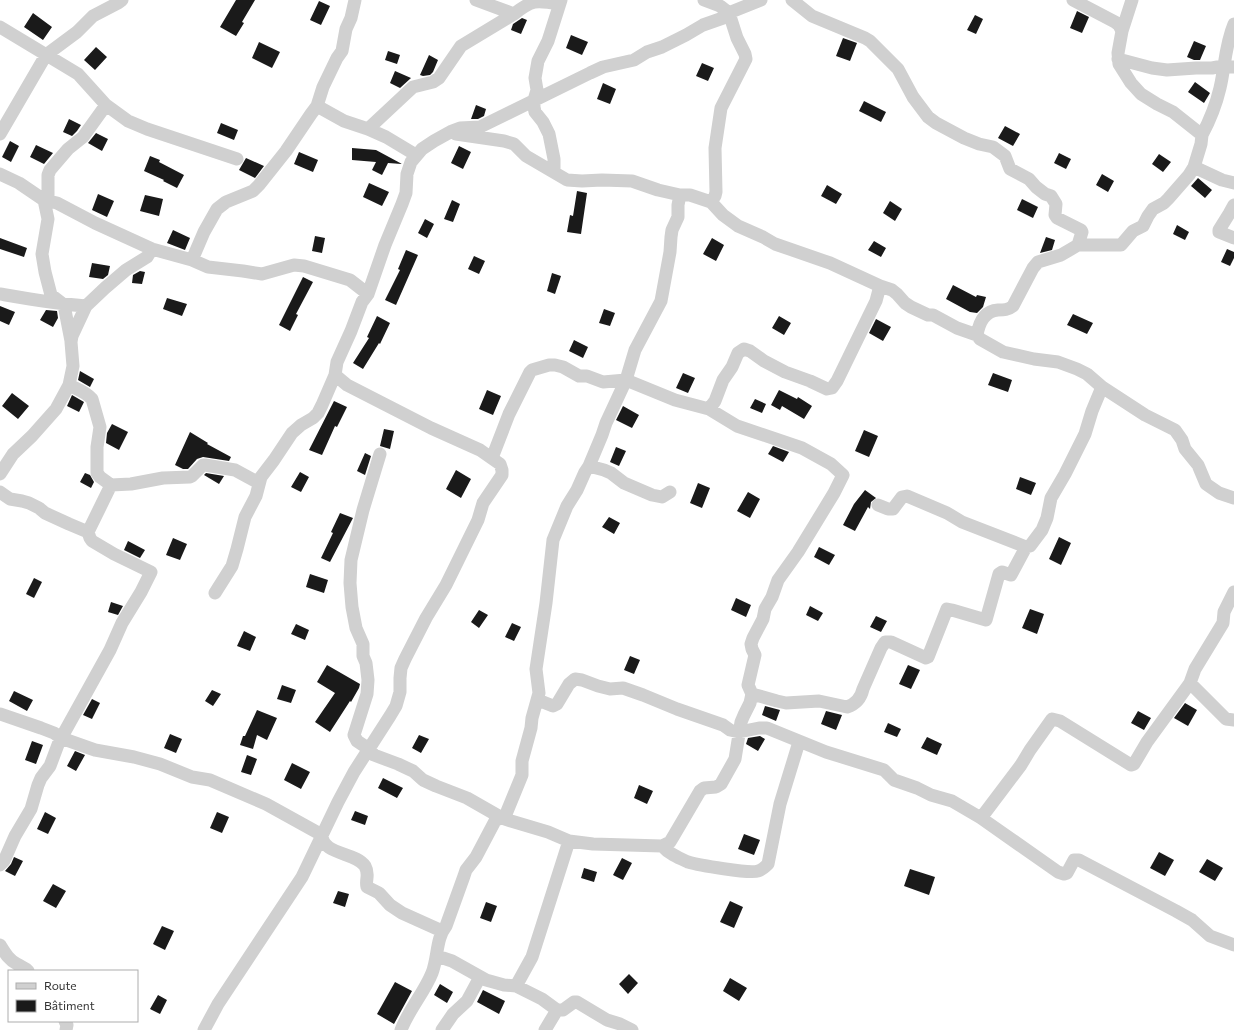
<svg xmlns="http://www.w3.org/2000/svg" width="1234" height="1030" viewBox="0 0 1234 1030" font-family="Commissioner,sans-serif">
	<style>
		.building { fill: #1a1a1a }
		.lines { fill: none; stroke-linecap: round; stroke-linejoin: round }
		.street { stroke: #d0d0d0; stroke-width: 13 }
	</style>
	<rect width="100%" height="100%" fill="#fff"/>
	<path class="building" d="M236 0H255L242 22 244 23 236 36 220 27Z
		M319 1 330 6 321 25 310 20Z
		M1077 11 1089 17 1082 33 1070 28Z
		M33 13 52 27 43 40 24 27Z
		M975 15 983 19 976 34 967 30Z
		M522 18 527 20 521 34 511 30 513 24Z
		M571 35 588 42 582 55 566 48Z
		M843 38 857 43 850 61 836 56Z
		M1194 41 1206 46 1200 60H1194L1187 57Z
		M259 42 280 52 272 68 252 58Z
		M96 47 107 57 95 70 84 60Z
		M388 51 400 55 397 64 385 60Z
		M429 55 438 60 433 72 430 75 423 76 420 75Z
		M702 63 714 68 708 81 696 76Z
		M395 71 411 78 400 88 390 83Z
		M1195 82 1210 93 1204 103 1188 92Z
		M603 83 616 89 610 104 597 99Z
		M864 101 886 112 881 122 859 111Z
		M476 105 486 109 484 116 478 119H471Z
		M69 119 81 125 77 131 72 136 63 132Z
		M221 123 238 130 234 140 217 133Z
		M1005 126 1020 134 1013 146 998 138Z
		M96 133 108 139 102 151 88 143Z
		M10 141 19 146 11 162 2 157Z
		M36 145 53 153 44 164 30 157Z
		M459 146 471 152 463 169 451 163Z
		M352 148 376 150 402 164 388 163 382 175 372 170 376 162 352 160Z
		M299 152 318 160 313 172 294 164Z
		M1059 153 1071 159 1066 169 1054 163Z
		M1159 154 1171 162 1163 172 1152 164Z
		M150 156 160 160 159 162 184 175 177 188 163 181 164 180 144 171Z
		M246 158 264 166 255 178 239 170Z
		M1102 174 1114 181 1108 192 1096 185Z
		M1198 178 1212 190 1205 198 1191 186Z
		M369 183 389 192 382 206 363 197Z
		M827 185 842 194 836 204 821 196Z
		M577 191 587 193 581 234 567 232 570 215 573 216Z
		M98 194 114 201 107 217 92 210Z
		M145 195 163 199 159 216 140 211Z
		M1022 199 1038 207 1033 218 1017 210Z
		M452 200 460 204 453 222 444 219Z
		M890 201 902 209 895 221 883 213Z
		M425 219 434 224 427 238 418 233Z
		M1177 225 1189 232 1185 240 1173 234Z
		M173 230 190 238 185 250 167 243Z
		M315 236 325 238 322 253 312 251Z
		M1046 237 1055 240 1052 250 1040 253Z
		M0 238 27 248 24 257 0 249Z
		M712 238 724 245 716 261 703 254Z
		M874 241 886 248 881 257 868 250Z
		M1227 249 1234 252V258L1230 266 1221 262Z
		M406 250 418 255 396 305 385 300 400 270 398 269Z
		M474 256 485 261 479 274 468 269Z
		M92 263 110 266 108 275 103 279 89 277Z
		M140 271 145 272 142 284 132 283 133 275Z
		M552 273 561 276 555 294 547 291Z
		M303 277 313 282 296 314 298 315 290 331 279 325Z
		M953 285 976 297 977 295 986 297 983 307 977 313 970 312 946 299Z
		M167 298 187 304 182 316 163 309Z
		M0 306 15 312 9 325 0 321Z
		M604 309 615 313 610 326 599 323Z
		M46 310 57 311 58 318 53 327 40 320Z
		M1073 314 1093 323 1087 334 1067 325Z
		M377 316 390 323 380 344 379 343 363 369 353 363 369 338 367 337Z
		M779 316 791 323 784 335 772 328Z
		M876 319 891 327 883 341 869 333Z
		M574 340 588 347 583 358 569 351Z
		M80 371 94 379 90 387 78 380Z
		M683 373 695 378 688 393 676 388Z
		M993 373 1012 380 1008 392 988 385Z
		M487 390 501 396 493 415 479 409Z
		M779 390 797 399 798 397 812 406 804 419 782 406 780 410 771 405Z
		M12 393 29 406 18 419 2 406Z
		M72 395 84 402 79 412 67 406Z
		M755 399 766 404 762 413 750 408Z
		M334 401 347 407 337 427 335 426 322 455 309 450Z
		M623 406 639 415 632 428 616 420Z
		M112 424 128 432 119 450 106 443 107 433Z
		M384 429 394 431 390 449 380 446Z
		M864 430 878 436 869 457 855 451Z
		M190 432 208 443 207 444 231 457 229 461 203 457 197 459 188 469H183L175 465Z
		M773 446 789 452 783 462 768 454Z
		M616 447 626 451 619 466 610 462Z
		M365 453 371 456 365 475 357 471Z
		M456 470 471 479 461 498 446 489Z
		M300 472 309 477 301 492 291 487Z
		M85 473 90 475 94 482 91 488 80 482Z
		M206 473 224 476 219 484 204 475Z
		M1020 477 1036 483 1031 495 1016 489Z
		M698 483 710 488 702 508 690 503Z
		M865 490 876 498 871 502 870 509 868 507 855 531 843 525 854 504Z
		M748 492 760 499 750 518 737 511Z
		M340 513 353 518 330 562 321 558 333 533 331 532Z
		M609 517 620 523 614 534 602 527Z
		M1059 537 1071 543 1061 565 1049 559Z
		M173 538 187 544 180 560 166 555Z
		M128 541 145 550 140 558 124 550Z
		M819 547 835 555 829 565 814 557Z
		M310 574 328 580 324 593 306 587Z
		M34 578 42 582 34 598 26 594Z
		M736 598 751 605 746 617 731 610Z
		M111 602 123 606 118 615 108 612Z
		M810 606 823 613 818 621 806 615Z
		M1030 609 1044 614 1037 634 1022 628Z
		M479 610 488 615 479 628 471 622Z
		M876 616 887 621 881 632 870 627Z
		M512 623 521 627 514 641 505 637Z
		M296 624 309 630 305 640 291 634Z
		M244 631 256 637 250 651 237 646Z
		M630 656 640 660 634 674 624 670Z
		M327 665 360 684 359 688 351 702 350 701 330 732 315 722 335 693 317 682Z
		M908 665 920 670 911 689 899 684Z
		M282 685 296 690 291 703 277 699Z
		M212 690 221 694 213 706 205 701Z
		M14 691 33 700 27 711 9 701Z
		M92 699 100 703 92 719 83 715Z
		M1185 703 1197 710 1188 726 1174 718Z
		M765 706 780 710 776 721 762 715Z
		M257 710 277 718 267 740 257 735 253 749 240 745 243 736H245Z
		M826 711 842 715 836 730 821 724Z
		M1138 711 1151 718 1144 730 1131 723Z
		M888 723 901 729 897 737 884 732Z
		M170 734 182 739 176 753 164 748Z
		M419 735 429 739 421 753 412 748Z
		M760 736 765 739 758 751 746 744 748 738Z
		M927 737 942 744 937 755 921 748Z
		M32 741 43 745 36 764 25 760Z
		M75 751 85 755 76 771 67 766Z
		M247 755 257 759 251 775 241 772Z
		M292 763 310 772 301 789 284 780Z
		M383 778 403 788 397 798 378 788Z
		M639 785 653 791 647 804 634 798Z
		M355 811 368 816 365 825 351 820Z
		M45 812 56 818 48 834 37 829Z
		M217 812 229 817 222 833 210 828Z
		M744 834 760 840 754 855 738 849Z
		M1159 852 1174 860 1165 876 1150 868Z
		M14 857 23 861 15 876 5 871 11 864Z
		M622 858 632 863 623 880 613 875Z
		M1207 859 1223 868 1215 881 1199 872Z
		M584 868 597 872 594 882 581 878Z
		M910 869 935 877 929 895 904 886Z
		M53 884 66 891 56 908 43 901Z
		M338 891 349 894 345 907 333 903Z
		M730 901 743 907 734 928 720 922Z
		M486 902 497 906 491 922 480 918Z
		M162 926 174 931 165 950 153 944Z
		M629 974 638 983 628 994 619 984Z
		M730 978 747 988 739 1001 723 991Z
		M395 982 412 991 394 1024 377 1014Z
		M440 984 453 992 447 1003 434 995Z
		M483 990 505 1001 499 1014 477 1002Z
		M158 995 167 1000 160 1014 150 1009Z"/>
	<g class="lines">
		<path class="street" d="M476 0 514 14C532 0 535 0 559 4
			M704 0 720 6 729 13 737 38 745 54 746 59 721 108 715 148 716 192 715 196 711 202
			M792 0 812 16 865 38 870 41 898 69 913 97 928 117 936 123 964 138 979 144 993 147 1005 156 1010 169 1029 179 1036 187 1045 194 1051 196 1056 204 1055 215 1057 218 1081 230 1082 232 1078 245
			M1073 0 1115 22 1119 25 1122 31
			M1132 0 1122 31 1118 53 1119 64 1131 83 1141 94 1157 104 1173 112 1202 135 1201 144 1194 167 1222 180 1234 183
			M0 27 78 74 106 105 128 121 147 129 237 159
			M1118 59 1152 68 1167 70 1196 68H1212L1223 66 1234 67
			M317 106 344 121 368 129 386 137 416 155
			M368 129 413 87 433 82 439 78 461 46 514 14
			M0 134 46 55 77 32 93 16 118 3 122 0
			M456 134 504 141 514 144 526 156 567 180 582 181 602 180 632 181 658 190 680 195H690L711 202 723 215 738 226 763 237 775 244 830 263 880 286 892 290 897 294 905 303 911 307 928 315H933L957 328 977 335 980 339 1003 352 1034 359 1058 362 1077 369 1087 374 1102 387 1145 415 1175 430 1182 440 1185 449 1198 465 1206 484 1219 493 1234 498
			M1202 135C1210 120 1216 105 1220 88 1225 67 1225 45 1234 24
			M554 171V159L549 134 543 122 535 112 534 107V100L537 90 535 78 538 61 548 41 561 0
			M0 174 19 183 44 200 57 203 95 223 152 249 192 260 208 267 243 271 262 274 294 265 304 266 350 280 368 294
			M44 200 48 219 42 254 45 272 51 295 64 305 71 341
			M48 201V175L50 170 68 149 83 137 106 105
			M1234 205 1229 214 1219 230V232L1234 238
			M192 260 204 232 217 209 226 202 253 191 259 185 286 151 311 114 317 106 323 87 337 58 342 51 346 29 351 18 355 0
			M0 294C29 299 57 304 86 306
			M977 335C979 323 984 311 998 310 1004 310 1008 310 1013 306L1033 268 1038 262 1061 255 1078 245H1121L1133 231 1143 226 1148 216 1153 209 1164 203 1168 199 1189 175 1194 167
			M69 385C77 389 86 392 92 399L100 427 97 447V473L100 477 111 485
			M709 409 715 401 723 380 732 367 738 353 744 349 750 351 764 361 785 372 810 381 827 389 832 388 837 381 876 301 880 286
			M380 454 363 510 351 560 350 583 352 607 356 628 363 644V656L366 663 368 680 367 694 354 735 357 741 369 749 374 755 398 764 413 771 423 780 436 786 467 798 502 818 511 821 548 832 569 841 593 844 662 846C669 854 679 858 688 862 698 865 750 874 758 871 762 870 765 867 768 864L780 804 799 742
			M492 458 509 414 530 372 532 370 549 365H555L563 367 579 376H587L603 382 626 380 675 400 709 409 737 426 802 448 831 464 843 475 834 493 798 552 778 580 772 597 765 609 763 619 753 638 751 644 752 649 755 655 748 685 752 694 750 703 744 715 741 722 735 759 721 784 716 787 704 788 700 791 673 837 670 842 662 846
			M589 466 604 470 611 473 624 483 652 495 662 497 670 492
			M0 474 13 454 32 436 56 409 69 385 73 366 71 342 72 336 86 306 105 288 126 270 147 257 152 249
			M0 492 10 499 22 501 29 503 39 508 45 513 69 524 88 532 90 538 92 541 114 554 151 572 141 592 122 623 110 650 59 742 50 766 41 778 38 785 31 809 15 836 4 861 0 865
			M878 505 888 509H893L902 497 907 496 947 513 962 522 1021 545 1026 547 1030 546 1042 530 1047 518 1051 498 1065 474 1085 434 1092 411 1102 387
			M88 532 111 485 131 484 163 478 190 477 192 476 203 465H205L235 470 259 483
			M215 593 232 566 237 549 245 517 256 496 261 477 274 460 292 433 301 425 313 418 318 413 322 405 335 375
			M1190 683 1226 719 1234 720
			M752 694 777 701 786 703 819 701 847 707C856 704 861 698 863 689L881 648 885 642H891L926 658 928 657 947 609 952 610 986 620 999 574 1002 572 1011 575 1026 547
			M538 700 553 706 557 704 569 684 575 679 582 680 598 686 610 689 623 688 643 695 677 709 723 725 730 730 739 732 759 728H767L826 752 884 770 894 780 917 788 931 795 952 801 981 818 1021 765 1030 750 1052 719 1060 721 1131 765 1134 764 1147 742 1190 683 1195 669 1223 623 1224 612 1234 592
			M0 714 41 728 54 733 61 738 95 750 134 757 160 764 192 777 210 780 266 804 322 835C322 855 356 852 365 866 370 875 365 879 367 887L379 893 390 905 402 913 442 931
			M981 818 1058 872 1064 874 1067 873 1074 860H1079L1176 911 1192 920 1210 936 1234 945
			M0 945C5 953 9 960 17 964 21 967 25 967 28 971
			M437 956 452 961 486 980 504 985 516 986 542 999 557 1010H563L574 1002H577L607 1020 620 1024 632 1030
			M516 986 532 957 569 841
			M65 1021 67 1025 66 1030
			M204 1030 218 1004 302 877 338 802 354 772 390 716 396 706 400 692V678L401 668 405 659 426 618 446 585 478 520 483 503 502 475V470L500 464 480 450 431 428 347 385 335 375 337 362 351 331 362 302 368 294 385 245 402 204 406 193 407 174 411 162 422 149 434 141 452 131 460 128 480 127 484 125 590 73 603 67 634 60 647 52 662 47 686 35 703 25 723 18 731 12 761 0
			M401 1030C409 1009 424 993 432 973 438 958 436 938 446 926L464 876 466 870 476 857 495 821 506 814 522 775V761L531 728 532 718 539 693 536 669 546 603 553 540 567 506 577 490 585 472 589 466 602 435 606 423 626 380 635 350 661 301 670 252 671 237 672 230 678 217V205L680 195
			M442 1030 453 1014 467 1001 480 977
			M545 1030 557 1010"/>
	</g>
	<rect x="8" y="970" width="130" height="52" fill="#ffffff" stroke="#adadad"/>
	<rect x="16" y="983" width="20" height="6" fill="#d0d0d0" stroke="#adadad"/>
	<text x="44" y="990" font-size="12" fill="#333333">Route</text>
	<rect x="16" y="1000" width="20" height="12" fill="#1a1a1a" stroke="#adadad"/>
	<text x="44" y="1010" font-size="12" fill="#333333">Bâtiment</text>
</svg>
